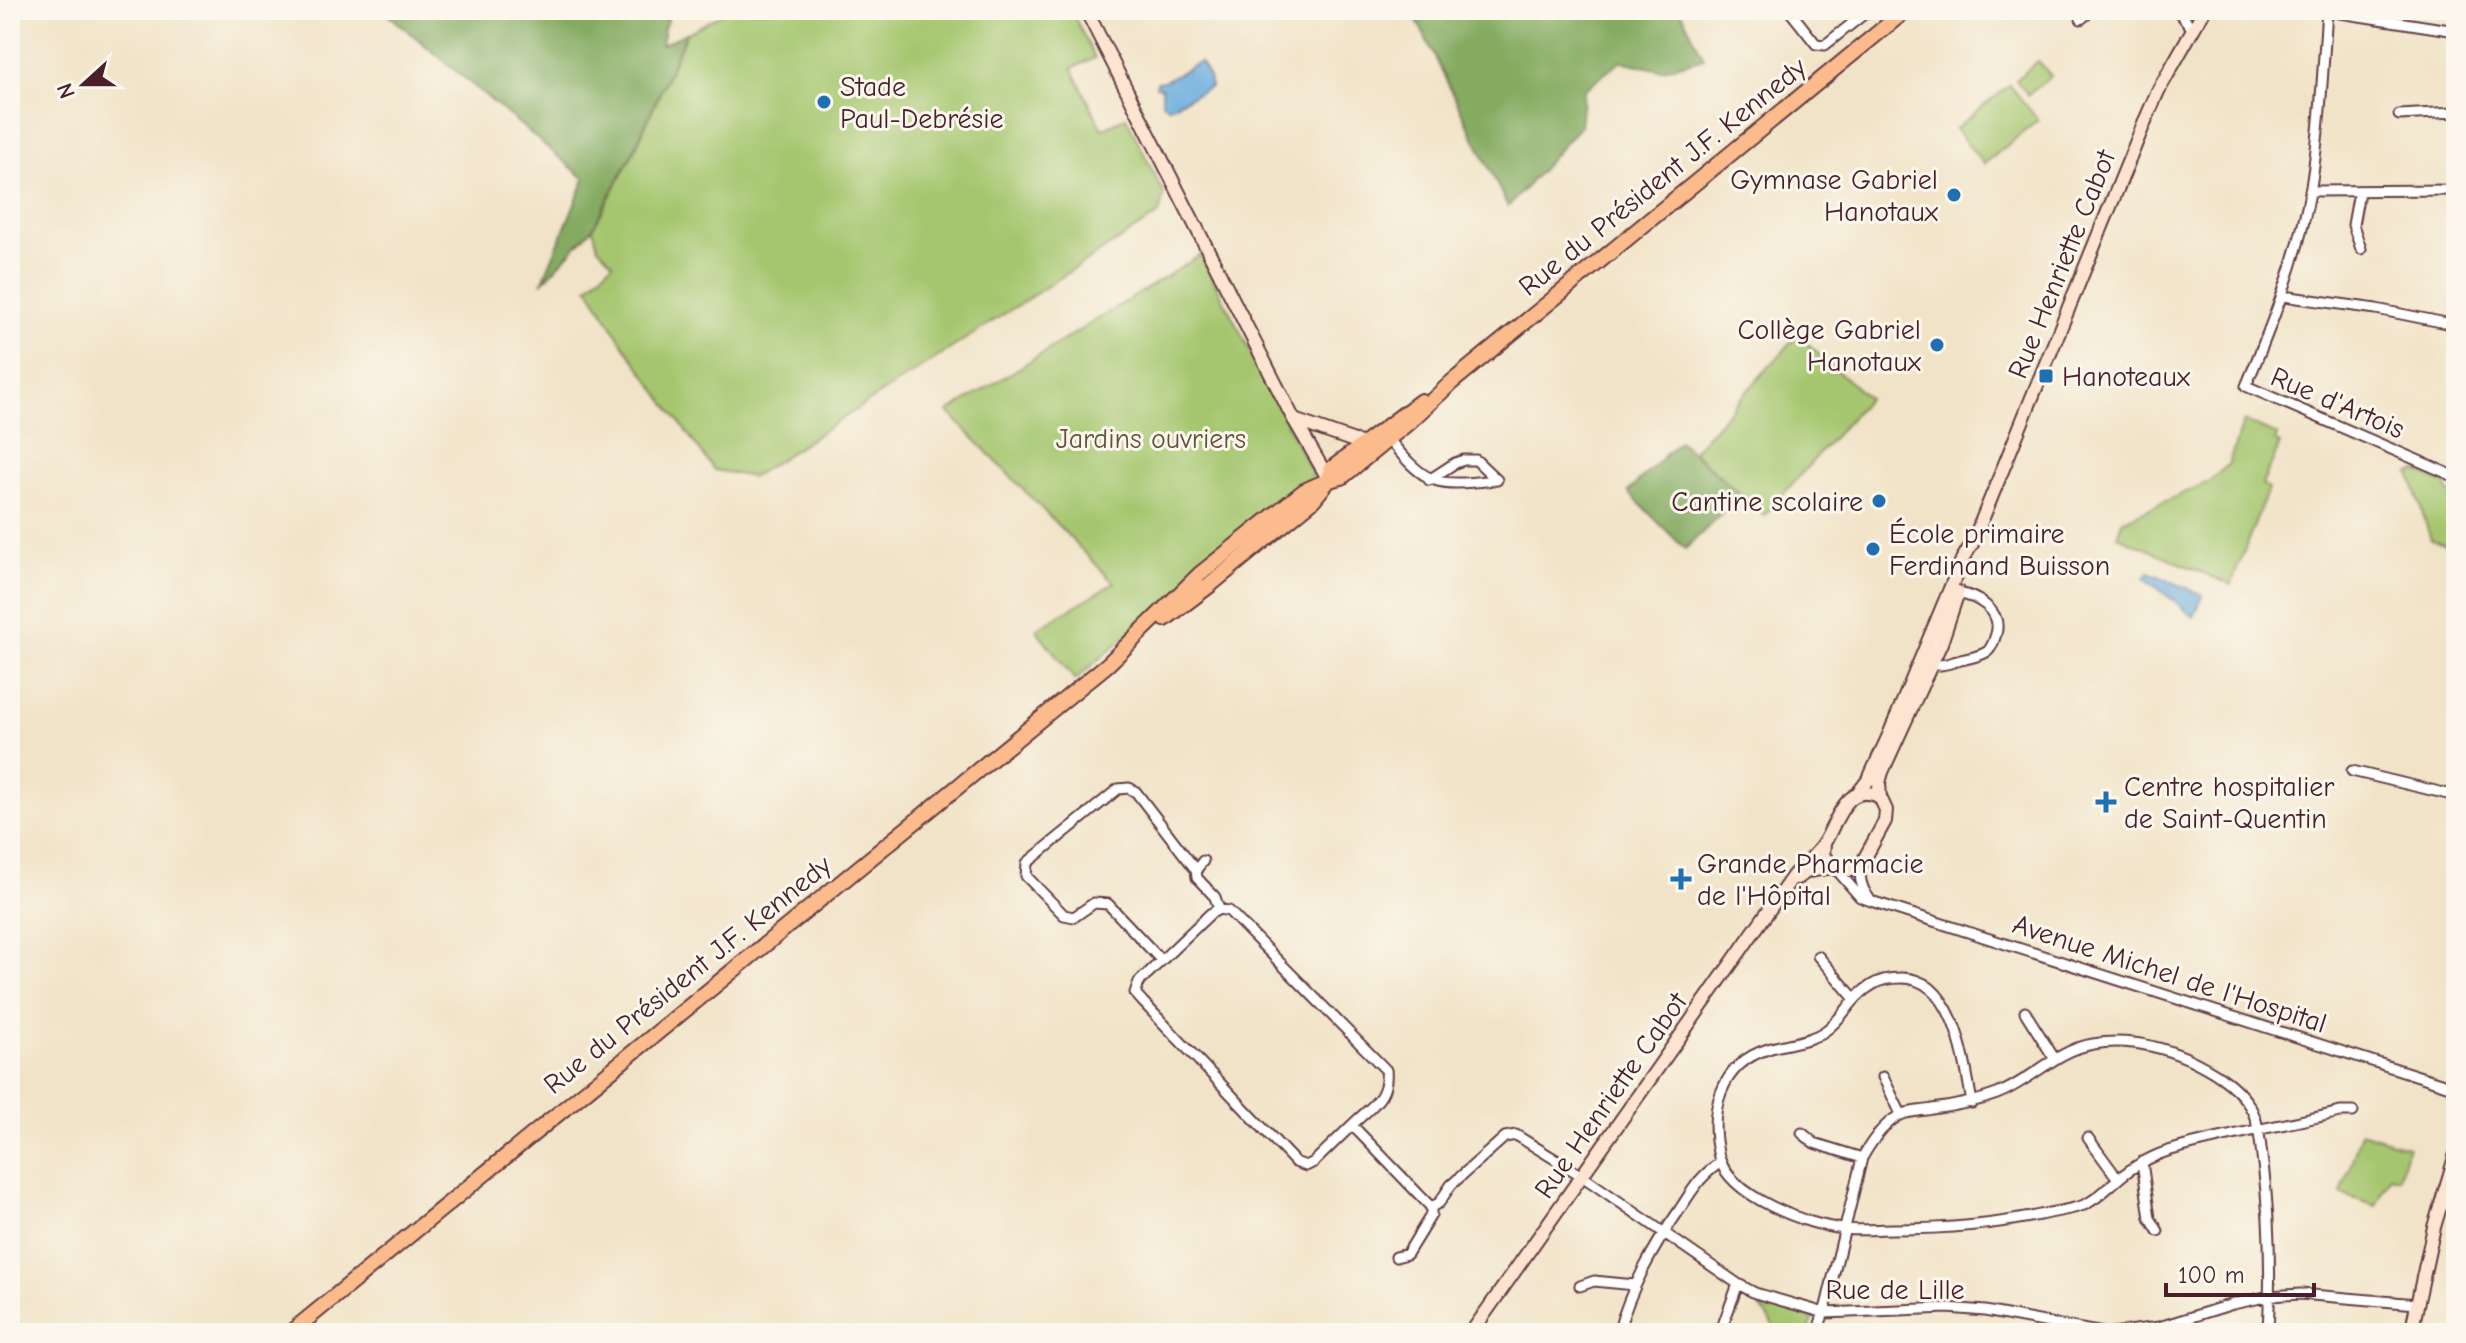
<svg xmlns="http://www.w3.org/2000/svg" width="2466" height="1343" viewBox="0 0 2466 1343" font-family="'Comic Neue',sans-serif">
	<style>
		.green { fill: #a5c66e; stroke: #78724c; stroke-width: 2 }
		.forest { fill: #84ab61; stroke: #676546; stroke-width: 2 }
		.water { fill: #67abdc; stroke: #586584; stroke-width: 2 }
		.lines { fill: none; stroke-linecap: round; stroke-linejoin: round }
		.street-casing { stroke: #633c42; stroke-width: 13 }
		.secondary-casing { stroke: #633c42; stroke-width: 16 }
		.primary-casing { stroke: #633c42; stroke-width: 18 }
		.street { stroke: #fff; stroke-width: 9 }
		.secondary { stroke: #fde4d1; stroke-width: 12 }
		.primary { stroke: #fbbb8c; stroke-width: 14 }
		.poi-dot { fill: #1f6fb2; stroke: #fbf7ec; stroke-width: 3 }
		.labels { text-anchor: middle; stroke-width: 6; stroke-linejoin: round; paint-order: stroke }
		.poi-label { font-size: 28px; fill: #4a1f2b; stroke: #fbf7ec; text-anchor: start }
		.street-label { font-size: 28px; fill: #4a1f2b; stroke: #fbf7ec }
		.park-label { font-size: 28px; fill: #65513f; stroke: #fbf7ec }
	</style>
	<rect width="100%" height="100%" fill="#fbf7ec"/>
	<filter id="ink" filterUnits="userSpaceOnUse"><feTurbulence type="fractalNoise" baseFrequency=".0125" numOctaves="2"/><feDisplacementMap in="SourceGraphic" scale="16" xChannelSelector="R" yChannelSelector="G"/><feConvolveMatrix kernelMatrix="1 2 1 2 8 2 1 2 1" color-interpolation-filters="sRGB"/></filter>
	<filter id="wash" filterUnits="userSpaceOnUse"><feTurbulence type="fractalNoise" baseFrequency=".006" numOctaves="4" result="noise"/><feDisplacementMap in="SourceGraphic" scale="32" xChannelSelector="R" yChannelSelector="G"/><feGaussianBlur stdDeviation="1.8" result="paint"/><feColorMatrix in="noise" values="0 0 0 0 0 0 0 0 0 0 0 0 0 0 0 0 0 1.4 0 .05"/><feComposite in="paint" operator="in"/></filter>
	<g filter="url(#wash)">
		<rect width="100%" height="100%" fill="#f1e3c7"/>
		<path class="green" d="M729 10H1071L1095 58 1072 68 1102 129 1126 117 1164 194 1159 214 752 477 714 470 623 344 588 287 613 263 598 247 593 228 634 152 686 34Z
			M2038 61 2051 76 2028 95 2016 80Z
			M2010 85 2038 120 1984 164 1955 129Z
			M1201 255 1313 475 1075 680 1036 629 1114 583 948 412Z
			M1798 335 1868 398 1764 516 1693 451Z
			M2244 421 2277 435 2275 441 2280 444 2262 485 2268 489 2231 585 2117 536 2122 521 2208 482 2228 465Z
			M2417 471 2445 484 2448 492 2456 498V547L2431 540 2410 473Z
			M2361 1132 2408 1147 2399 1178 2390 1176 2376 1206 2341 1194Z
			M1756 1302 1814 1318 1807 1333H1779Z"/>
		<path class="forest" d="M383 10H672L664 28 661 45 686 33 633 152 593 228 542 283 585 179Z
			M1412 10H1680L1704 58 1660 70 1621 61 1584 90 1580 126 1508 207Z
			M1679 441 1736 491 1738 498 1685 549 1628 492Z"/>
		<path class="water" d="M1200 62 1209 77 1211 87 1169 107 1162 103V88L1156 86 1157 82 1164 81Z
			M2149 572 2203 595 2194 617 2145 578Z"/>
	</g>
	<g filter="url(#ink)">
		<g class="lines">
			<defs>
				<path id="street" d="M1789 10 1816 44 1825 45 1869 10
					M2177 10 2193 29
					M2327 10C2323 69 2320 129 2311 187 2299 256 2273 322 2246 386L2456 477
					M2327 11 2456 31
					M2081 19 2092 10
					M2399 115 2455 112
					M2310 191 2456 190
					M2359 192 2353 225 2361 249
					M2283 296 2376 309 2456 325
					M1387 437C1428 488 1436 486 1497 480
					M1429 480 1455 463 1464 460H1476L1497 480
					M1940 628 1927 662C1938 668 1946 664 1957 661 1967 658 1980 657 1988 651 1993 646 1994 640 1996 634 2003 610 1976 596 1957 593
					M2352 771 2456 796
					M1203 861 1196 870 1197 878 1215 897 1219 909
					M1861 865C1858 879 1862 890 1871 901
					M1836 869 1860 897 1871 901 2456 1088
					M1818 956 1854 998
					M1161 960 1108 904 1094 903 1074 917 1064 915 1026 876 1027 863 1118 789 1129 788 1136 792 1196 870
					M2025 1012 2054 1058
					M1883 1077 1901 1114
					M1972 1103C1965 1063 1955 977 1901 978 1890 978 1881 979 1872 985 1852 996 1844 1018 1825 1031 1809 1042 1787 1043 1768 1049 1720 1064 1708 1112 1719 1157 1729 1196 1808 1226 1845 1229 1860 1231 1877 1229 1893 1229 1945 1229 1997 1225 2049 1213 2060 1211 2073 1209 2084 1205 2098 1199 2106 1189 2117 1180 2133 1166 2155 1154 2175 1149 2229 1134 2286 1125 2340 1112H2353
					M1352 1125C1371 1106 1389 1098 1386 1070L1229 911 1219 909 1210 914 1139 982 1135 993 1143 1002 1295 1162 1306 1166 1314 1162 1352 1125 1431 1207 1439 1203 1451 1185 1505 1137 1516 1135 1582 1176 1738 1284 1755 1293 1825 1313 1948 1308 1985 1311 2103 1333
					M1802 1133 1814 1143 1862 1158
					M2088 1138 2118 1179
					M2142 1162 2150 1218 2158 1231
					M1396 1257 1407 1254 1431 1215V1207
					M1580 1286 1594 1281 1635 1285
					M1532 1333 1538 1330 1561 1333
					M1618 1333C1631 1287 1653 1248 1680 1209 1693 1189 1700 1176 1721 1162
					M1720 1333 1738 1284
					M1817 1333 1826 1306 1862 1158C1871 1142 1885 1121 1903 1114 1911 1111 1923 1111 1932 1109 1955 1106 1976 1102 1997 1094 2031 1081 2056 1050 2093 1044 2126 1038 2157 1045 2187 1058 2210 1069 2235 1083 2249 1105 2260 1122 2260 1144 2263 1164 2270 1220 2271 1276 2268 1333
					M2112 1333 2159 1327 2233 1304 2270 1296 2300 1294 2417 1304"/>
				<path id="secondary" d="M1086 10 1292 416 1329 480
					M1294 420 1363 444
					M1859 792 1869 779 1889 735 1962 560 1973 542 2145 121 2158 91 2204 10
					M1880 797 1879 783 1882 772 1941 643 1958 592
					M1797 878 1808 871 1832 867
					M1471 1333 1793 876C1803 865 1816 856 1824 843 1837 822 1847 779 1880 797L1886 810 1885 821 1861 865 1851 870 1836 869 1823 856 1824 844
					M2411 1333 2434 1227 2456 1154"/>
				<path id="primary" d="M1165 619 1210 585 1312 501 1329 480 1331 469 1421 401
					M290 1333 1108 664 1200 574 1304 491 1329 480 1342 477 1409 422 1452 382 1906 10"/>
			</defs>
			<use href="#street" class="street-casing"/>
			<use href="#secondary" class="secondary-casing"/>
			<use href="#primary" class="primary-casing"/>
			<use href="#street" class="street"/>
			<use href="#secondary" class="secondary"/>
			<use href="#primary" class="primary"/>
		</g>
	</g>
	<g class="poi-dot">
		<circle cx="824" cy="102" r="8"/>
		<circle cx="1954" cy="195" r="8"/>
		<circle cx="1937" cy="345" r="8"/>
		<rect x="2038" y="368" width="16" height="16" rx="4"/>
		<circle cx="1879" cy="501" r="8"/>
		<circle cx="1873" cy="549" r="8"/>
		<path d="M2102 790h8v8h8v8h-8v8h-8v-8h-8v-8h8z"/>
		<path d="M1677 867h8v8h8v8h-8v8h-8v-8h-8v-8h8z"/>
	</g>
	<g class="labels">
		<g class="poi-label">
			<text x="840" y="96">Stade<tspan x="840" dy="32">Paul-Debrésie</tspan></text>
			<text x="1938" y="189" text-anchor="end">Gymnase Gabriel<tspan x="1938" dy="32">Hanotaux</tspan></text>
			<text x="1921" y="339" text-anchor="end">Collège Gabriel<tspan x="1921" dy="32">Hanotaux</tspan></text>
			<text x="2062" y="386">Hanoteaux</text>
			<text x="1863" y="511" text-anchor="end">Cantine scolaire</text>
			<text x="1889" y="543">École primaire<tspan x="1889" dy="32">Ferdinand Buisson</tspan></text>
			<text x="2124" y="796">Centre hospitalier<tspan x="2124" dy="32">de Saint-Quentin</tspan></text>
			<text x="1697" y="873">Grande Pharmacie<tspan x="1697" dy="32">de l'Hôpital</tspan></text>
		</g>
		<g class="street-label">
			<text transform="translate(1662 176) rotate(-39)" y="10">Rue du Président J.F. Kennedy</text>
			<text transform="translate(2061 264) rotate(-68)" y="10">Rue Henriette Cabot</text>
			<text transform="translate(2338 402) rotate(23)" y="10">Rue d'Artois</text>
			<text transform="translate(2170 973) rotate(18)" y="10">Avenue Michel de l'Hospital</text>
			<text transform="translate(687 974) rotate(-39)" y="10">Rue du Président J.F. Kennedy</text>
			<text transform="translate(1610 1095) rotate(-55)" y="10">Rue Henriette Cabot</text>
			<text x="1895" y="1299">Rue de Lille</text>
		</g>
		<g class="park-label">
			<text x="1151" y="448">Jardins ouvriers</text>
		</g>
	</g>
	<rect width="2466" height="1343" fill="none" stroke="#fbf7ec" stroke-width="40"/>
	<g transform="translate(84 84) rotate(249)" stroke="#fbf7ec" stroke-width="6" paint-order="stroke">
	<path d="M0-6L14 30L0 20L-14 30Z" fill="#4a1f2b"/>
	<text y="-12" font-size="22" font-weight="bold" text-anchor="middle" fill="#4a1f2b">N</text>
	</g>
	<path d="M2166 1283v12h148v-12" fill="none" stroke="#4a1f2b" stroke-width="4"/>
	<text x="2178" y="1283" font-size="24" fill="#4a1f2b" stroke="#fbf7ec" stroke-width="6" paint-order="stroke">100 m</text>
</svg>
